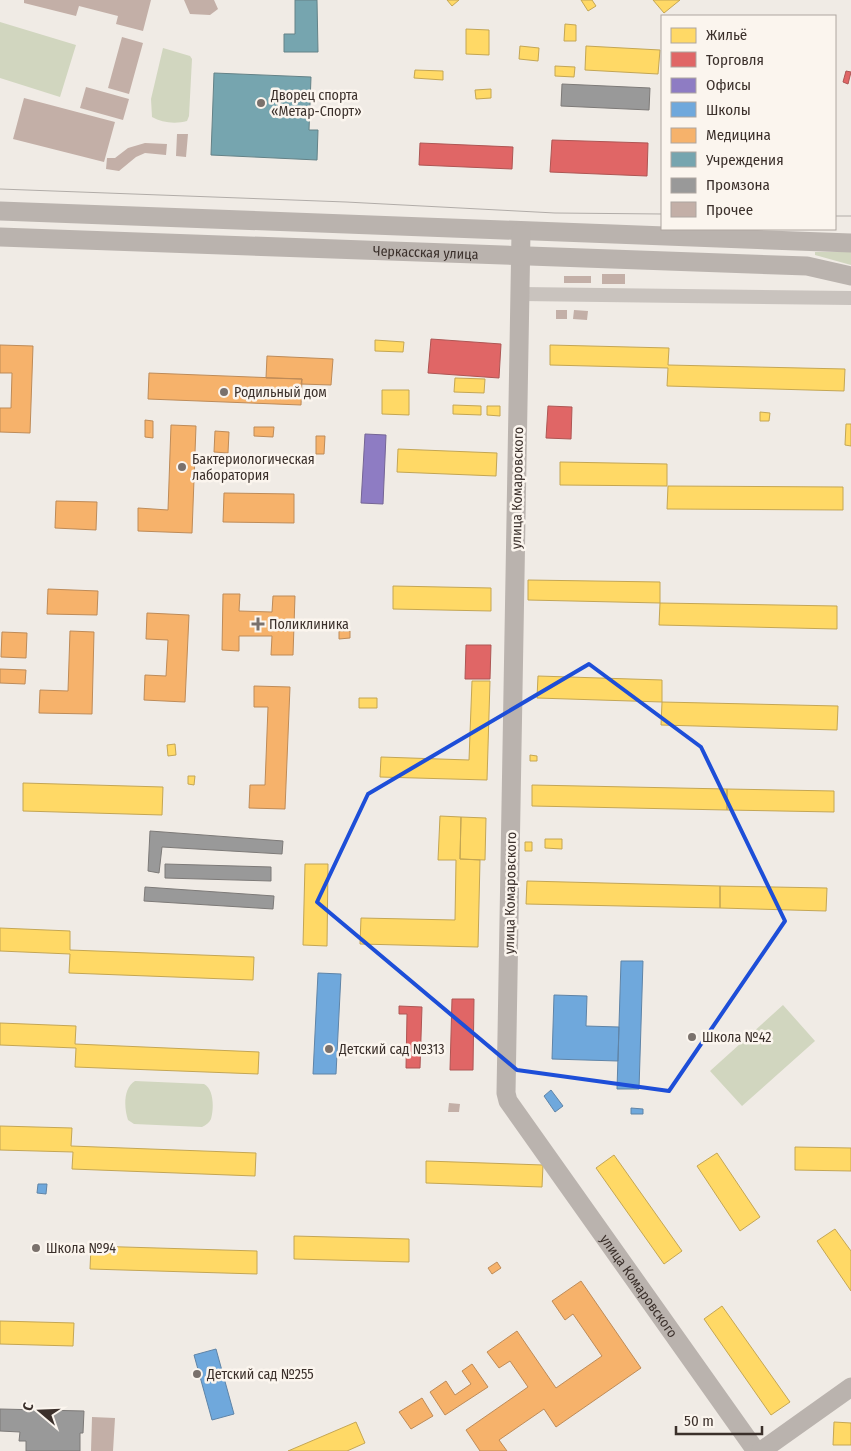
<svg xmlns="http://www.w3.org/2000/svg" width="851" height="1451" font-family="'Fira Sans Condensed',sans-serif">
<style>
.green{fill:#d1d6bf}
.homes{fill:#ffd966;stroke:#c4a654}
.shops{fill:#e06666;stroke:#ae5654}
.offices{fill:#8e7cc3;stroke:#756595}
.schools{fill:#6fa8dc;stroke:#5f84a7}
.health{fill:#f6b26b;stroke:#be8b58}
.public{fill:#76a5af;stroke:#648287}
.industry{fill:#999;stroke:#7d7a78}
.building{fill:#c3afa7}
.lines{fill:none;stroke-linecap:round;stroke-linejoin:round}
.street{stroke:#c9c3be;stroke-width:14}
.secondary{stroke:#bab3ae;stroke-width:19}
.tram{stroke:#b1aca8;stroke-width:1}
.marked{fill:none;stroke:#1d4ed8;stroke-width:4;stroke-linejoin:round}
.poi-dot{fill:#7a716c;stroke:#fbf5ee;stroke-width:2}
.labels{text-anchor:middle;stroke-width:5;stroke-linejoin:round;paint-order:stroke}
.poi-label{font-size:14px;fill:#3b302b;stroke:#fbf5ee;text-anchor:start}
.street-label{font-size:14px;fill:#3b302b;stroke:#fbf5ee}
</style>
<rect width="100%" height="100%" fill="#f0ebe5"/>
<path class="green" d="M0,22L76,45L60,97L0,78Z
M163,48L190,56L192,59L189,116L187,121C176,124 162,123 152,117L151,99Z
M815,252H851V265L815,255Z
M783,1005L815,1041L742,1106L710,1071Z
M135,1081L204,1084C214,1089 214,1108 211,1119C209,1123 206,1125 202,1127L134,1124L128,1120C124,1108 123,1088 135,1081Z"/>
<path class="homes" d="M447,0H459L452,6Z
M581,0H592L596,6L588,11Z
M653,0H680L664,13Z
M565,24L576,25V41H564Z
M466,29L489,30V55L466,54Z
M520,46L539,48L538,61L519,59Z
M586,46L660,50L658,74L585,70Z
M555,66L575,67L574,77L555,76Z
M415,70L443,71V80L414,78Z
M491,89V98L476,99L475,90Z
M375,340L404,342L403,352L375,351Z
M550,345L669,348L668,365L845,369L844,391L667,386L668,368L550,365Z
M455,378L485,379L484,393L454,392Z
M382,390H409V415L382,414Z
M453,405L481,406V415L453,414Z
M487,406H500V416L487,415Z
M760,412L770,413L769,421H760Z
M846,424H851V446L845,445Z
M398,449L497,453L496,476L397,472Z
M560,462L667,464V486L560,485Z
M668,486L843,487V510L667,509Z
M528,580L660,582V603L528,600Z
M393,586L491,588V611L393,609Z
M660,603L837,606V629L659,625Z
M538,676L662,680V702L537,698Z
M472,681H490L487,780L380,777L381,757L469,760Z
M359,698H377V708H359Z
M662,702L838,706L837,730L661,725Z
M175,744L176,755L168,756L167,745Z
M530,755L537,756V761H530Z
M188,776H195L194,785L188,784Z
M23,783L163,787L162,815L23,811Z
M532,785L727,789V810L532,806Z
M727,789L834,791V812L727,810Z
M440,816L461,817L460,859L480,860L478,947L360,944L361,918L455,920L456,860H438Z
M461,817L486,818L485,860L460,859Z
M545,839H562V849L545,848Z
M525,842H532V851H525Z
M305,864H328L327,946L303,945Z
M527,881L720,886V908L526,904Z
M720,886L827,888L826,911L720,908Z
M0,928L70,931V950L254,957L253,980L69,973L70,954L0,951Z
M0,1023L76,1026L75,1044L259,1052L258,1074L75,1067L76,1048L0,1045Z
M0,1126L72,1128L71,1146L256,1153L255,1176L72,1169L73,1152L0,1150Z
M795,1147L851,1148V1171L795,1170Z
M717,1153L760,1217L740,1231L697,1166Z
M614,1155L682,1251L664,1264L596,1168Z
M426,1161L543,1165L542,1187L426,1183Z
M835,1229L851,1251V1291L817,1241Z
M294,1236L409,1239V1262L294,1259Z
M91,1246L257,1251V1274L90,1269Z
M722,1306L790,1402L771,1415L704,1319Z
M0,1321L74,1323L73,1346L0,1344Z
M356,1422L365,1443L347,1451H288Z
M834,1422L851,1423V1445H833Z"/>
<path class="shops" d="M846,71L851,72L848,84L843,82Z
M552,140L648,143L647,176L550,172Z
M420,143L513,147L512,169L419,165Z
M431,339L501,344L499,378L428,373Z
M548,406L572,407L571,439L546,438Z
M466,645H491L490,679H465Z
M452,999H474L473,1070H450Z
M399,1006L422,1007L420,1068H406L407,1014H399Z"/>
<path class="offices" d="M365,434L386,435L383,504L361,503Z"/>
<path class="schools" d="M621,961H643L639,1089H617Z
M318,973L341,974L336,1074H313Z
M554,995L587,996L586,1026L619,1027L618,1061L552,1059Z
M551,1090L563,1106L555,1112L544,1096Z
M631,1108L643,1109V1114H631Z
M38,1184H47L46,1194L37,1193Z
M216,1349L234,1414L212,1420L194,1355Z"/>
<path class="health" d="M0,345L33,346L30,433L0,432V408H11L12,373H0Z
M267,356L333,359L331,385L301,384L302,379L266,378Z
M149,373L302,379L301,405L148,399Z
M145,420L153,421V438L145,437Z
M171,425L196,426L192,533L138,531V508L168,510Z
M254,427H274L273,437L254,436Z
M215,431L229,432L228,453L214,452Z
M316,436H325L324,454H316Z
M224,493L294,494V523L223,522Z
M56,501L97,502L96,530L55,528Z
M48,589L98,591L97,615L47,614Z
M223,594H240L239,611L272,612L273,596H295L293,655H271L272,636H239V651L222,650Z
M147,613L189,615L185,702L144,700L145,675L166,676L168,640L146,639Z
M70,631L94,632L92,714L39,713L40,690L68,691Z
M339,631H350V638L339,639Z
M2,632L27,633L26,658L1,657Z
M0,669L26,670L25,684L0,683Z
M254,686L290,687L285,809L249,808L250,785H265L268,707H254Z
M497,1262L501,1268L492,1274L488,1268Z
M581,1281L641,1368L556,1427L544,1409L499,1440L507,1451H480L466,1430L528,1387L510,1361L499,1368L487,1352L517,1331L556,1388L602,1356L573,1314L565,1320L552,1301Z
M472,1364L488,1387L445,1415L430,1392L446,1381L455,1395L471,1384L462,1371Z
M422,1398L433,1416L411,1429L399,1412Z"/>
<path class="public" d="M295,0H317L318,52H284V34H295Z
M214,73L311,77L309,130H318L317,160L211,155Z"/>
<path class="industry" d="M562,84L650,88L649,110L561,106Z
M150,831L283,841L282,854L162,847L159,873L148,871Z
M165,864L271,867V881L165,878Z
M145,887L274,896L273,909L144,901Z
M0,1409L84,1411L83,1433H80V1451H26V1441H19L20,1432L0,1431Z"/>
<path class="building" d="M24,0H151L143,31L116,24L118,16L79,6L76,16L24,3Z
M184,0H214L218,9L210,15L190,14Z
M122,37L143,43L129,94L108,88Z
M86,87L129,99L123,120L80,108Z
M24,98L115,122L104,162L13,139Z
M177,134H188L186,157L176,156Z
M145,143L167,144L166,155L145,153L136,157L119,171L106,169L107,158H115L128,148Z
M602,274H625V284H602Z
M564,276H591V283H564Z
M556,310H567V319H556Z
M574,310L588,311L587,320L573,319Z
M449,1103L460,1104L459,1112H448Z
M92,1417L115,1418L113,1451H91Z"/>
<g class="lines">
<path class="street" d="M521,294L851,298"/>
<g class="secondary">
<path d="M0,211L851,243"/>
<path id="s1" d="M521,232L506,1093L508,1101L756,1451"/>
<path id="s2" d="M0,237L807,266L851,276"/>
<path d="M761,1451L851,1387"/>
</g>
<path class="tram" d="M0,189L346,202L555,213L662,214
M835,216H851"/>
</g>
<path class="marked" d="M589,664L701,747L785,921L669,1091L517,1070L317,902L368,794Z"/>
<g class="poi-dot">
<circle cx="261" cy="103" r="5"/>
<circle cx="224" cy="392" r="5"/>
<circle cx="182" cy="467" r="5"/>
<path d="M255.5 616.5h5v5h5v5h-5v5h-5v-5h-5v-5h5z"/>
<circle cx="692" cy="1037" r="5"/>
<circle cx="329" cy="1049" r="5"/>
<circle cx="36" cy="1248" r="5"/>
<circle cx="197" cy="1374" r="5"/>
</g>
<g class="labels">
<g class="poi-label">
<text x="271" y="100">Дворец спорта<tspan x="271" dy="16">«Метар-Спорт»</tspan></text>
<text x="234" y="397">Родильный дом</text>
<text x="192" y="464">Бактериологическая<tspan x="192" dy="16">лаборатория</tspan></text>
<text x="269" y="629">Поликлиника</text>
<text x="702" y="1042">Школа №42</text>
<text x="339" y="1054">Детский сад №313</text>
<text x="46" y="1253">Школа №94</text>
<text x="207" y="1379">Детский сад №255</text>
</g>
<g class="street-label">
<text dy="5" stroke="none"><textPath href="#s2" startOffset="426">Черкасская улица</textPath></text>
<text transform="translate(517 488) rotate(-89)" y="5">улица Комаровского</text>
<text transform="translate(510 893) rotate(-89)" y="5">улица Комаровского</text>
<text dy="5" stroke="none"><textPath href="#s1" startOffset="1096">улица Комаровского</textPath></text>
</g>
</g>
<rect x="661" y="15" width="175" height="215" fill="#fbf5ee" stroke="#aea6a0"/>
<rect x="671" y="28" width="25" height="15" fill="#ffd966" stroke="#aea6a0"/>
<text x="706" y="40" font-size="15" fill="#3b302b">Жильё</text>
<rect x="671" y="52" width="25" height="15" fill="#e06666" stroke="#aea6a0"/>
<text x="706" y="65" font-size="15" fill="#3b302b">Торговля</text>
<rect x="671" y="78" width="25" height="15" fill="#8e7cc3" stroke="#aea6a0"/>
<text x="706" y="90" font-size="15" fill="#3b302b">Офисы</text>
<rect x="671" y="102" width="25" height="15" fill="#6fa8dc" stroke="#aea6a0"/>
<text x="706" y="115" font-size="15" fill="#3b302b">Школы</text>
<rect x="671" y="128" width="25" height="15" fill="#f6b26b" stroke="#aea6a0"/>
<text x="706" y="140" font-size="15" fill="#3b302b">Медицина</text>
<rect x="671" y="152" width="25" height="15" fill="#76a5af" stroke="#aea6a0"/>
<text x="706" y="165" font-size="15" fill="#3b302b">Учреждения</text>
<rect x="671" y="178" width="25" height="15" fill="#999999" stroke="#aea6a0"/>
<text x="706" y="190" font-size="15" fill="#3b302b">Промзона</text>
<rect x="671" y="202" width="25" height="15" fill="#c3afa7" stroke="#aea6a0"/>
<text x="706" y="215" font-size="15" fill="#3b302b">Прочее</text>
<g transform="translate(40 1411) rotate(289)" stroke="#fbf5ee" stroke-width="4" paint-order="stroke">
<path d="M0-4L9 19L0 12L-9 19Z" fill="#3b302b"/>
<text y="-8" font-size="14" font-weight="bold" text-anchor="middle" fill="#3b302b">С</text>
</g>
<path d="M676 1426v8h86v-8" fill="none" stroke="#3b302b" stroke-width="2.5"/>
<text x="684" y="1426" font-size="15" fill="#3b302b" stroke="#fbf5ee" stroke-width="4" paint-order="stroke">50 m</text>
</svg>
